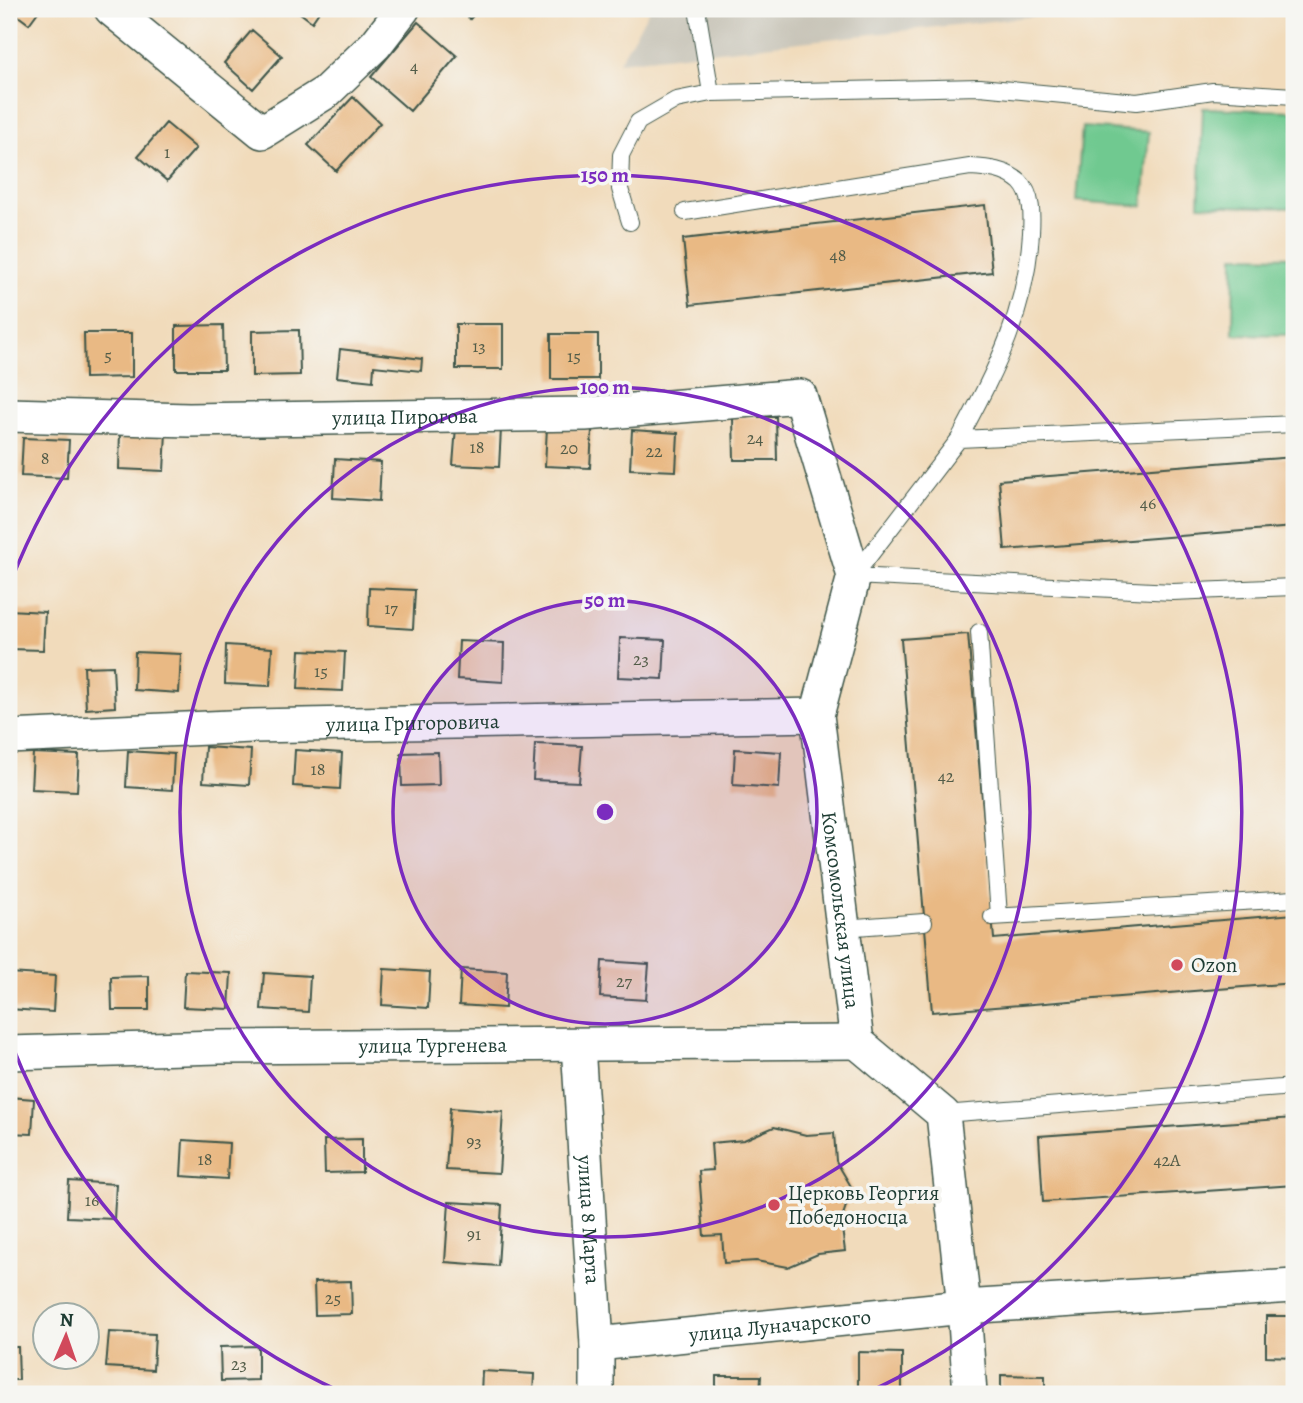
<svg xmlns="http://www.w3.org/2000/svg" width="1303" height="1403" font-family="Alegreya,serif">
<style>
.industrial{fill:#c8c4b8}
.green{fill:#70c990;stroke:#488362;stroke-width:2}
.building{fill:#e9b984}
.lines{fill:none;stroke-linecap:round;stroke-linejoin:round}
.lane-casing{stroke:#3e5548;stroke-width:18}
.street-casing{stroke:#3e5548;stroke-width:36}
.lane{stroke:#fff;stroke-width:16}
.street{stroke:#fff;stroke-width:33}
.ring{fill:none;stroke:#7b2cbf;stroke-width:3.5}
.poi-dot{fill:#d1495b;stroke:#f6f6f2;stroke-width:2.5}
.labels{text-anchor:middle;stroke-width:7;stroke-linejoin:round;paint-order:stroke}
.number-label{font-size:18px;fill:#525c48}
.street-label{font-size:21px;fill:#1f3d34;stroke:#f6f6f2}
.poi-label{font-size:21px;fill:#1f3d34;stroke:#f6f6f2;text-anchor:start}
.centre{fill:#7b2cbf;stroke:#f6f6f2;stroke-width:3.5}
.ring-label{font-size:21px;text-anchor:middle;font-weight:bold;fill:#7b2cbf;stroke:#f6f6f2;stroke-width:7;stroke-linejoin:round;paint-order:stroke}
</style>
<rect width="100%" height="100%" fill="#f6f6f2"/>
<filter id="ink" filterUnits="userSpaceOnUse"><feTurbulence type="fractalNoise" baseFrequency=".0143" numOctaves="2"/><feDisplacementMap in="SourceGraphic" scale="14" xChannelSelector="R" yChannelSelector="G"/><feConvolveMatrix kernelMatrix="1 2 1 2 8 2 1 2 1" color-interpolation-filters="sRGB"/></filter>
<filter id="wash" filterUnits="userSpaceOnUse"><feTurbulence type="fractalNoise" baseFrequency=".00686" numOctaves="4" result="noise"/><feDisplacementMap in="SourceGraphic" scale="28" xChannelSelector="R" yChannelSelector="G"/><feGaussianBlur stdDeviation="1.57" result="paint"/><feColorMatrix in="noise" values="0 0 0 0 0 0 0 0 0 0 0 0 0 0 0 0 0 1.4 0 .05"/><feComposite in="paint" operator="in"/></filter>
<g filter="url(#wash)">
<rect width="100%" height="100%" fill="#f1dbbb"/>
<path class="industrial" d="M650,9H1100L619,62Z"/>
<path class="green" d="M1203,108L1294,111V208L1199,205Z
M1082,127L1149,132L1143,206L1076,201Z
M1234,256L1294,257V335L1233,334Z"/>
<g id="blocks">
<path class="building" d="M9,9H40L29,24Z
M295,9H321L312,22Z
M458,9H479L470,19Z
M418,22L457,56L410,111L371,77Z
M252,30L282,56L253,89L224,63Z
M353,97L380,123L336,171L308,145Z
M166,123L196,148L167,181L138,156Z
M985,205L992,272L690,305L683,239Z
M456,324H503V369H456Z
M223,325L224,370H176V326Z
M299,330L300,375L252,376V331Z
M84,333H132V377L85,378Z
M551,334H598V379H551Z
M340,349L422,359L421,371L374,366L373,381L337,377Z
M733,417H776L777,460H734Z
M456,427L501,429L499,467L453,465Z
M547,427L592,430L590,468L545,466Z
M120,430L166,432L164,471L119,469Z
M632,430L678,433L676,471L630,469Z
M23,438L69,440L67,478L21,476Z
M1294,457V527L1005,550L999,480Z
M335,459L381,462L379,501L333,498Z
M369,588L415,590L413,629L368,626Z
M9,610L45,612L43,650L9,649Z
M968,634L994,939L1294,914V983L932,1012L901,639Z
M620,638L665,640L663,679L618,677Z
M459,641L504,643L503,682L457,679Z
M226,645L272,648L270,686L225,684Z
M300,650L345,652L343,691L298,689Z
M135,652L181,654L179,693L134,690Z
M113,666L115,707L86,709L84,667Z
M535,744L582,746L579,782L533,780Z
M205,747L251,750L249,785L203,782Z
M735,749L781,752L779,788L733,785Z
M295,750L342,753L340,789L293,786Z
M128,751L174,754L172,790L126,787Z
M438,752L439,785L402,786L401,753Z
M33,753L79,755L77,791L31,789Z
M602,961L649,964L646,1000L600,997Z
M384,969L430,972L428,1008L382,1005Z
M461,969L507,972L505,1008L459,1005Z
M185,971L231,973L229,1009L183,1007Z
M9,973L55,976L53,1012L9,1009Z
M264,973L310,976L308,1012L261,1009Z
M149,976V1010H112L111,977Z
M9,1097L34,1099L32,1134L9,1133Z
M450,1108L503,1112L499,1173L446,1170Z
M1294,1118V1185L1043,1202L1039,1136Z
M774,1127L806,1135L834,1133L836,1161L852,1188L841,1221L845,1251L818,1254L788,1267L756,1261L724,1263L722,1235L704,1236L699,1171L713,1170L711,1143L744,1140Z
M362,1139V1172L325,1173L324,1140Z
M183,1140L229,1143L227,1179L181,1176Z
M69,1181L116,1184L114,1219L67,1217Z
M449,1202L502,1205L498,1266L445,1262Z
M351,1281L352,1314L315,1315L314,1282Z
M1266,1316H1294V1357L1266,1356Z
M109,1332L155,1334L153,1370L106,1367Z
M258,1346V1380L221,1381L220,1347Z
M9,1347H18L19,1380H9Z
M858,1352L902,1353V1393H858Z
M482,1371L534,1374L533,1394H481Z
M1001,1375L1045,1376V1394H1001Z
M716,1376H761L760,1394H716Z"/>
</g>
</g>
<g filter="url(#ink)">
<use href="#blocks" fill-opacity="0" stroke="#3e5548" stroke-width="2"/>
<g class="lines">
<g class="lane-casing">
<path id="lane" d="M697,9L711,93L980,87L1137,102L1213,91L1294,96
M685,212L970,167C988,168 1005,169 1020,182C1033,195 1032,216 1031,233C1026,314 996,369 959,439
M630,222L620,189L621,155L638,122L676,100L711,93
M854,576L959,439L1294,424
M854,576L1173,592L1294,587
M979,632L999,916
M992,917L1294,899
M842,928L924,922
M943,1114L1294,1087"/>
</g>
<g class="street-casing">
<g id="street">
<path d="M111,9L262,132L326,92L376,44L403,9"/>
<path id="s1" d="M9,415L189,420L585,414L800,396L854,576L817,715L857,1042L943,1114L964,1307L970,1394"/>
<path id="s2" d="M9,737L252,726L817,715"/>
<path id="s3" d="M578,1045L597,1344V1394"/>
<path id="s4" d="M9,1053L219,1047L857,1042"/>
<path id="s5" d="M597,1344L964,1307L1294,1286"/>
</g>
</g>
<use href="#lane" class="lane"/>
<use href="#street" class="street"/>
</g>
</g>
<circle cx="605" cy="812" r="212" fill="#7b2cbf" fill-opacity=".12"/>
<g class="ring">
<circle cx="605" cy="812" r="212"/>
<circle cx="605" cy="812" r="425"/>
<path d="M346 1394A637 637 0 0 1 10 1040M10 584A637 637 0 1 1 864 1394"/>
</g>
<g class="poi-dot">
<circle cx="1177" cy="965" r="7"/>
<circle cx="774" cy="1205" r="7"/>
</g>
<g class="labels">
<g class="number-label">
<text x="414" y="72">4</text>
<text x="167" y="158">1</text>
<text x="838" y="261">48</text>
<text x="479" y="352">13</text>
<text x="108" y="361">5</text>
<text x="574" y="362">15</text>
<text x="755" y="444">24</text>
<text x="477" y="453">18</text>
<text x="569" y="454">20</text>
<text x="654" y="457">22</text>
<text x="45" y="464">8</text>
<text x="1148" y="509">46</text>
<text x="391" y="614">17</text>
<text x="641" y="665">23</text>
<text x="321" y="677">15</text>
<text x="318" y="775">18</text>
<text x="946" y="782">42</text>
<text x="624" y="987">27</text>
<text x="474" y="1147">93</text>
<text x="205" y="1165">18</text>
<text x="1167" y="1166">42А</text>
<text x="92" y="1206">16</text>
<text x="474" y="1240">91</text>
<text x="333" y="1304">25</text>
<text x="239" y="1370">23</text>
</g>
<g class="street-label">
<text dy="7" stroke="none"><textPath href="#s1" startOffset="396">улица Пирогова</textPath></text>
<text dy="7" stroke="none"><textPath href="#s2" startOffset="404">улица Григоровича</textPath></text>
<text dy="7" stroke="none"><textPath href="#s1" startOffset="1320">Комсомольская улица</textPath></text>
<text dy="7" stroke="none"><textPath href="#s4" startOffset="424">улица Тургенева</textPath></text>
<text dy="7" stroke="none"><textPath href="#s3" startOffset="175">улица 8 Марта</textPath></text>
<text dy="7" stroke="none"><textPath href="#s5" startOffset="184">улица Луначарского</textPath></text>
</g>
<g class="poi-label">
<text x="1191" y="972">Ozon</text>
<text x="788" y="1200">Церковь Георгия<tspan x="788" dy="24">Победоносца</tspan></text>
</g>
</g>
<circle cx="605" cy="812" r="10" class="centre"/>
<g class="ring-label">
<text x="605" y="182">150 m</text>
<text x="605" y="394">100 m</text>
<text x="605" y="607">50 m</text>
</g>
<rect width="1303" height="1403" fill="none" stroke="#f6f6f2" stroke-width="35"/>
<g transform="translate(66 1336) rotate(2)"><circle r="33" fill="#f6f6f2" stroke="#a0aca6" stroke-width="2"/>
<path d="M0-5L12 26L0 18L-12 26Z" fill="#d1495b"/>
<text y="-10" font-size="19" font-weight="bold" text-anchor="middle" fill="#1f3d34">N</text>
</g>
</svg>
